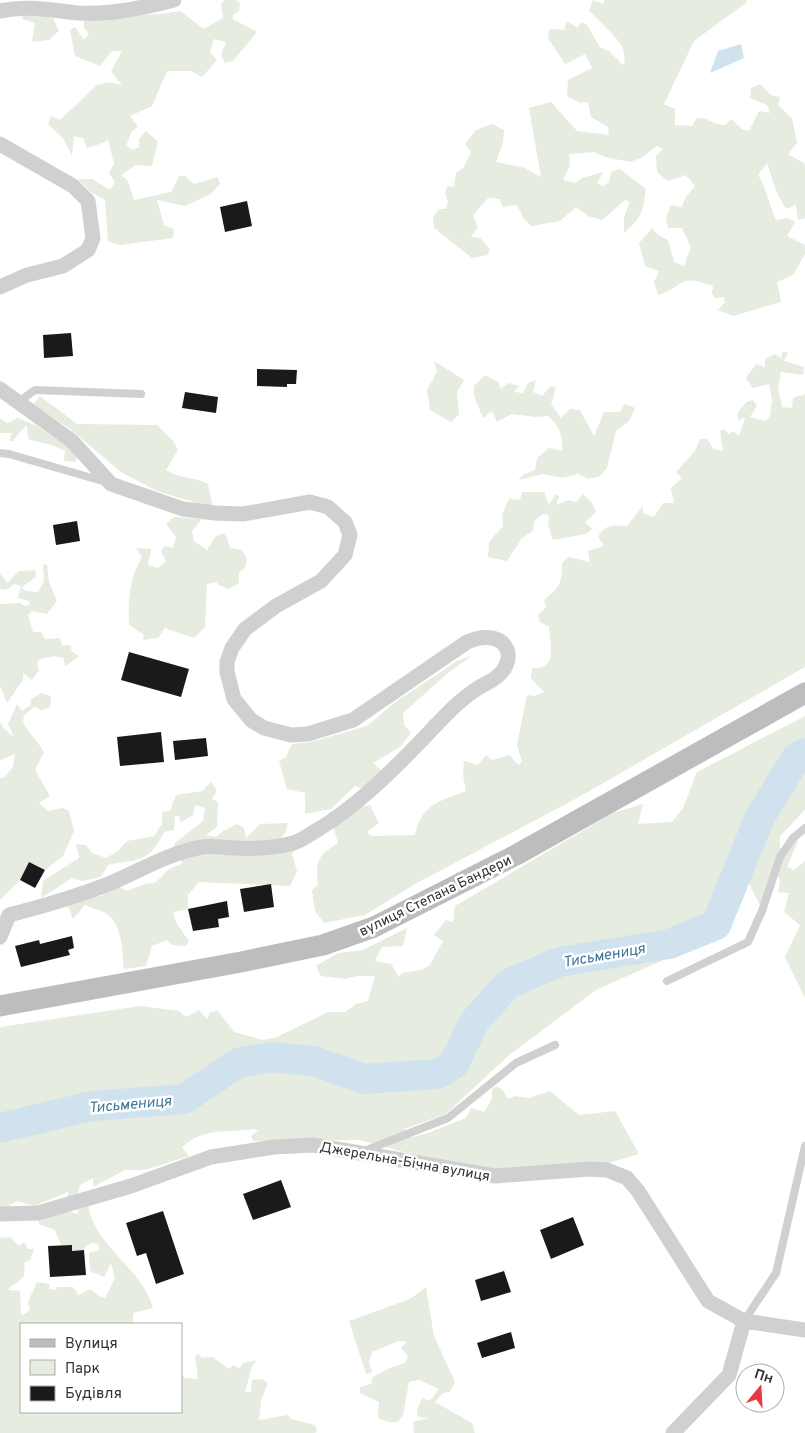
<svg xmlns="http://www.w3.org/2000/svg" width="805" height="1433" font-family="Overpass,sans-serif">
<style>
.green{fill:#e6ecdf}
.water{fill:#cfe2ee}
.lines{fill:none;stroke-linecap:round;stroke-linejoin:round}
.river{stroke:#cfe2ee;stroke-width:30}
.building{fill:#1a1a1a}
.lane{stroke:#d0d0d0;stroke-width:8}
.street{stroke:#d0d0d0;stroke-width:15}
.secondary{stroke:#bdbdbd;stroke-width:21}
.labels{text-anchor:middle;stroke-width:5;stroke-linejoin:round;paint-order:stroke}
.street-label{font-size:14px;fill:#333;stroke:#fff}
.water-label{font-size:15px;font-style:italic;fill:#3f7597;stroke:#fff}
</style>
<rect width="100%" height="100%" fill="#fff"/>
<path class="green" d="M224,0H236L240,3L239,11L233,15V19L257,32L233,61L225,63L221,55L226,42L214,39L210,52L217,60L202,77L191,71H167L152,106L130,116L138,127L132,131L126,146L133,150L139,147V139L146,131L158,142L152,166L136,165L121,175L128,181L134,200L171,192L179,176H185L194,184L218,177L220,184L211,194L185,206L157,200L164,225L174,229L173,238L120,245L108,241L105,200L92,193L78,179H92L110,190L115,182L109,173L114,164L108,139L106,142L87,148L83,138L74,136L72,156L63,138L48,124L51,116L60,120L97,85L109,82L122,85L111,71L122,51H112L100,66L75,56L70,30L75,27L84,40L89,34L84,28V17L161,14L180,11L204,29L223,18L221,5Z
M593,0L604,4V0H746L747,2L694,41L664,104L675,109V125L692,126L697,118C707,117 714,125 725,125L731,119L742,129L749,131L759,111L770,113L767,105L750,98L751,88L760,84L771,95L780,97L778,105L792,118L797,143L788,154L805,164V218L798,220L796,205L786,209L777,193L767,163L758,175C767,189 769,205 776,220L788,218L795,222L787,236L805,245V254L793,275L777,282L781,302L733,316L718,310L725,302L724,297L715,298L712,293L713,286C675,273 688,286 658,295L654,282L659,271L645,266L639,243L652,228L657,234L668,240L674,262L684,266L691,247L682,228H668L666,218L671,205L682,207L685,198L695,186L686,175L668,181L657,172L656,156L663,149L657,146L641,158L630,162L605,157L594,152L569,154L570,166L563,180L575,183L582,178L603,172L597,183L603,186L609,182L611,172L620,169L646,189C643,211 641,219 624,233V217L630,202L625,200L602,220L588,216L576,207L560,221L531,226L524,219L517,205L502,207L500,199L488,198L473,215L478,227L471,237L480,238L490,249L488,255L472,258L434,228L433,217L439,209H446L448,201L445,194L447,186L454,187L456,173L464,167L471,152L465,144L476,130L492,124L504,130L503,142L496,162L525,168L541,177L529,108L551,102L577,131L609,135L608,127L591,117L588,102L580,103L567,96L568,80L592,68L585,54L565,64L548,38L549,29L564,30L567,21L578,28L581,22L587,25L600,47L609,51L623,65L625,62C624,57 624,51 622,46C621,42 593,14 589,11Z
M24,12L53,18L59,31L49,40L32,42L35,23L22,19Z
M783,351L788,353L784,361L804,367L803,375L781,372L778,387L782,407L792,408L793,398L805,394V667L579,797L415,884L365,915L324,923L315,911L312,890L318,885C316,861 317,856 338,843L333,825L362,807L370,805L379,823L367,832L371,836L415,835C422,803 439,802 466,791L463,775L464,761L478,765L486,755L492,760L510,755L518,765L522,762L517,745L527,695L535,696L544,692L531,678L532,668C560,670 549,642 549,627L540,622L538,615L546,607L544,600C560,587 562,584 562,563L569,557L590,562L588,551L604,546L598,537C605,524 612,525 627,526L643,506V513L654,517L663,503H674L671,488L682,478L676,472L695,451L700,439H707L714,449L723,451L720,431L724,429L729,434L733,431L739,436L745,418H742L739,421L737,414L746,402L753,400L757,406L750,417L765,421L770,416L772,400L769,384L753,388L746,378L756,364L765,367V359L775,354L781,358Z
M434,361L464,380L457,392L459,414L451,422L430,410L427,390L437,372Z
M485,375L499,383L500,389L509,383L519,386L514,392L523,393L528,383L536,380L533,392L542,396L551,386L556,388L551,404L561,418L570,409L580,410L594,436L604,412H620L625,404L635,408L629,421L616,431L607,468L600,476L588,479L578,474L563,478L543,474L518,480L523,475L535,470L537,458L549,448L562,451C563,436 560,426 548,416L535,417L512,414L497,422L492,411L483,418L474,396V386Z
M40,396L77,424L157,425L174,442L178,450L166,470C179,479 194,476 208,484L213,508L157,491L121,472L69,428L33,405Z
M0,418L7,423L18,418L37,426L77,453L76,462L64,461L65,451C53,444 41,443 28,439L27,426H25L13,441H9L12,433H0Z
M522,492H544L549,505L556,494L559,496L556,505L568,500L576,502L583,494L592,503L596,512L585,522L592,529L586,534L553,540L548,525L549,515L543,514L534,521L533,531L522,538L507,561L488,557L489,542L503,526L502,514L509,499L520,500Z
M174,517L202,519L192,531L194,541L207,550L216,536L225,533L230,548L242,550L247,559L245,568L239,572V583L229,589L218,585L217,582L207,584L205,627L194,638L165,628L158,638L143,640L144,635L129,625C128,600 129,579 142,557L136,548L151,549L148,565L158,568L166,561L161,551L165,546L173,548L176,537L166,524Z
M43,564L47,565L49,582L57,601L47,614L32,611L28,615L33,632H41L45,639L60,638L62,645H70L72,652L79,656L66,666L63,658L55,656L40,659L37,663L39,670L32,680L23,673V680L7,703L0,686V604L20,603L24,606L29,605V601L18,598L21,586L14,584L6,590L0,589V573L7,583L19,571L35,570L36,577L22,587L25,591L38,592L44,581Z
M473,655L448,673L403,713L404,725L411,733L400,747L373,763L383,772L362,788L355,786L331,809L305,814V793L287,789L279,761L286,757L292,744L311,742L367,726L394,703L457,661Z
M41,693L51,696L50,707L42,710L34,707L24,715L23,722C29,734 37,740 44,752L35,770L50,796L39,803L48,811L63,808L69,811L74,831L63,856L45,870L29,862L20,880L0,900V778L5,777L13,767L15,754L0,760V722L4,729L14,737L8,724L17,704L22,711L31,705L30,700Z
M805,716V810L780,836V848L787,850L795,839L798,841L787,867L794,870L805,861V998L785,957L800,925L784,912L789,893L778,892L780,882L774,863L760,905L747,880L717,936L596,990L508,1056L446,1114L404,1129L412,1137L428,1133L466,1118L471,1108L484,1112L492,1099V1090L496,1086L503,1090L508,1099L515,1096L529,1098L550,1091L579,1115L615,1111L639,1154L608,1163L493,1172L443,1163L360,1140L253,1141L251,1136L258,1131L255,1129C226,1133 205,1127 182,1147L189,1156L145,1170H125L93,1187V1178L80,1185L77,1197L67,1200L68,1192L34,1206L17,1201L0,1211V1027L140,1006L179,1011L186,1017L199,1010L207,1019L210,1012L218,1011L234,1032L263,1040L277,1037L328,1012H345L356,1004L368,1001L375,976H357L345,979L321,976L316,966L338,953L363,950L407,928L403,946L382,947L375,961L391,964L399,977L402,973L421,970L430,965L443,941L434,935L446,920L453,922L455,906L613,813L643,804L638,824L672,822L683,808L697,772Z
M211,782L217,790L212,799L218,802L217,827L206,835L216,837L223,831L237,824L244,828L246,838L260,824L288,823L285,833L278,841L297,847L292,854L297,871L290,886L199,882L188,895V909L173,912L177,924L189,941L186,946L172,945L167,940L152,946L146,966L124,969C122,952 123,926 107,914C101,910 91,908 85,905L73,919L67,904L86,895L102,896L107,888L117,885L126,891L145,884L155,883L168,870L183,863L173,849L175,843L203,821L205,808L195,805L193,815L181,822L179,816H175L174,830L164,832C148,865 138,858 108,865L101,877L82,881L72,878L41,898L43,881L79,858L76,844L86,845L92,853L106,858L118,851L127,841L154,836L162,824V812L170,811L176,795L202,791Z
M80,1205H88C96,1249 141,1266 153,1308L133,1313V1324H21V1412H181V1372L184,1378L198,1379L195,1356L199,1354L202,1358L213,1357L229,1369L233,1365L240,1368L243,1363L257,1360L252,1366L245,1392H251L252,1380L262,1379L268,1383L261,1400L259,1420L288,1415L291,1419L315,1425L317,1431L315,1433H0V1238L10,1237L19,1246L24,1242L28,1249H34L30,1260L24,1263C27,1283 18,1278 8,1290L20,1291L21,1315L27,1313L30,1308L28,1302L37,1282L50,1284L49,1289L56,1290L57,1287H73L78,1295C82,1294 86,1290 90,1290C95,1291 98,1297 105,1298L115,1278L111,1263L104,1277L90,1271L89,1253L99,1250V1245L93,1243L87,1245L84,1250L72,1251L71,1245H61L55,1230L39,1224L37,1217L65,1210L77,1214Z
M426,1287L434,1336L455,1382L450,1392L443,1393L435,1402L472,1423L475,1433H414L413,1422L428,1418L418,1417L417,1410L422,1398L430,1401L439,1389L419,1380L409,1382L403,1415L398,1422H388L378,1418L379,1402L360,1393V1387L371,1384L372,1378C383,1371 393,1366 405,1363L408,1356L401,1348L407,1342L399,1341L372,1352L369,1362L372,1372L366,1374L349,1321L410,1299Z"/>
<path class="water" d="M741,44L744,58L710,73L718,51Z"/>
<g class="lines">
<path class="river" d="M0,1128L92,1106L184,1099L238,1063L270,1057L314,1061L364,1079L438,1074L454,1064L474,1022L508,984L559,962L669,944L716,925L760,817L796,758L805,753"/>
</g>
<path class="building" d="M247,201L252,226L225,232L220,207Z
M71,333L73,356L44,358L43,335Z
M257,369L297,370L296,384H287V387L257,386Z
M185,392L218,397L216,413L182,408Z
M77,521L80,541L56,545L53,525Z
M129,652L189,669L181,697L121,680Z
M161,732L164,762L120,766L117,737Z
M206,738L208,756L175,760L173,741Z
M29,862L45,870L35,888L20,880Z
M271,884L274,907L244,912L240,889Z
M227,901L229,917L218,919L219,927L193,931L188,909Z
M72,936L74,948L68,950L70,955L21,967L15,946L39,940L40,944Z
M281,1180L291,1207L253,1220L243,1194Z
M163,1211L184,1274L156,1284L146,1253L137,1256L126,1223Z
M573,1217L584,1245L551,1259L540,1230Z
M72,1245V1251L84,1250L86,1275L50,1277L48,1246Z
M504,1271L511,1292L481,1301L475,1280Z
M511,1332L515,1348L482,1358L477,1343Z"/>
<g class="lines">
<path class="lane" d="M17,403L35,390L141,394
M0,453L9,454L106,482
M667,981L748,942L762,911L780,857L793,838L805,828
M364,1151L448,1118L516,1063L555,1045
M744,1321L776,1273L805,1146"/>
<path class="street" d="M0,11C27,5 50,10 78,13C110,15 143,8 174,0
M0,144L73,186L88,201L93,238L88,250L63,266L27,275L0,287
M0,389L72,441L111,484L183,509L215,513L243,514L310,502L328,507L345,522L350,535L345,555L321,581L276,606L245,629L232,648L227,662V672L234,699L251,720L264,728L291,735L308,734L353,720L467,642C508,624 525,664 487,683C459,697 439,723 417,745C387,776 356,806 319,829C311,833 301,841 293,843C275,848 254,849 236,848C225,848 213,845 202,847C169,853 141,870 111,883C78,896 44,906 9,915L0,937
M0,1214L38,1213L131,1186L211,1157L274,1147L313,1145L495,1176L590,1169L607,1170L627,1178L638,1191L708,1301L744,1321L805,1330
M673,1433L729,1375L744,1321"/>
<path class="secondary" d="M0,1006L241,962L323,945L374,927L516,855L805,693"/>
</g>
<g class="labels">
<g class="street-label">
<text transform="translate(435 895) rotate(-26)" y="5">вулиця Степана Бандери</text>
<text transform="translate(405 1161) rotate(10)" y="5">Джерельна-Бічна вулиця</text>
</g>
<g class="water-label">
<text transform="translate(604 955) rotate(-10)" y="5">Тисьмениця</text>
<text transform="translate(130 1104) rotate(-5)" y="5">Тисьмениця</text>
</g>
</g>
<rect x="20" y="1323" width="162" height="90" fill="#ffffff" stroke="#adadad"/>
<rect x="30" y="1339" width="25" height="8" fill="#bdbdbd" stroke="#adadad"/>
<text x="65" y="1348" font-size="15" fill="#333333">Вулиця</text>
<rect x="30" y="1360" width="25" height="15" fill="#e6ecdf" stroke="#adadad"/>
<text x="65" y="1373" font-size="15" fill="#333333">Парк</text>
<rect x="30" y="1386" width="25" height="15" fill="#1a1a1a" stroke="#adadad"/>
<text x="65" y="1398" font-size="15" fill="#333333">Будівля</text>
<g transform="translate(760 1388) rotate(18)"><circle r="24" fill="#ffffff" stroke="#adadad"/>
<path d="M0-4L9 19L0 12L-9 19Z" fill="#e63946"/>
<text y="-8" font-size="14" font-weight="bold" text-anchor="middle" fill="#333333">Пн</text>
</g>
</svg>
